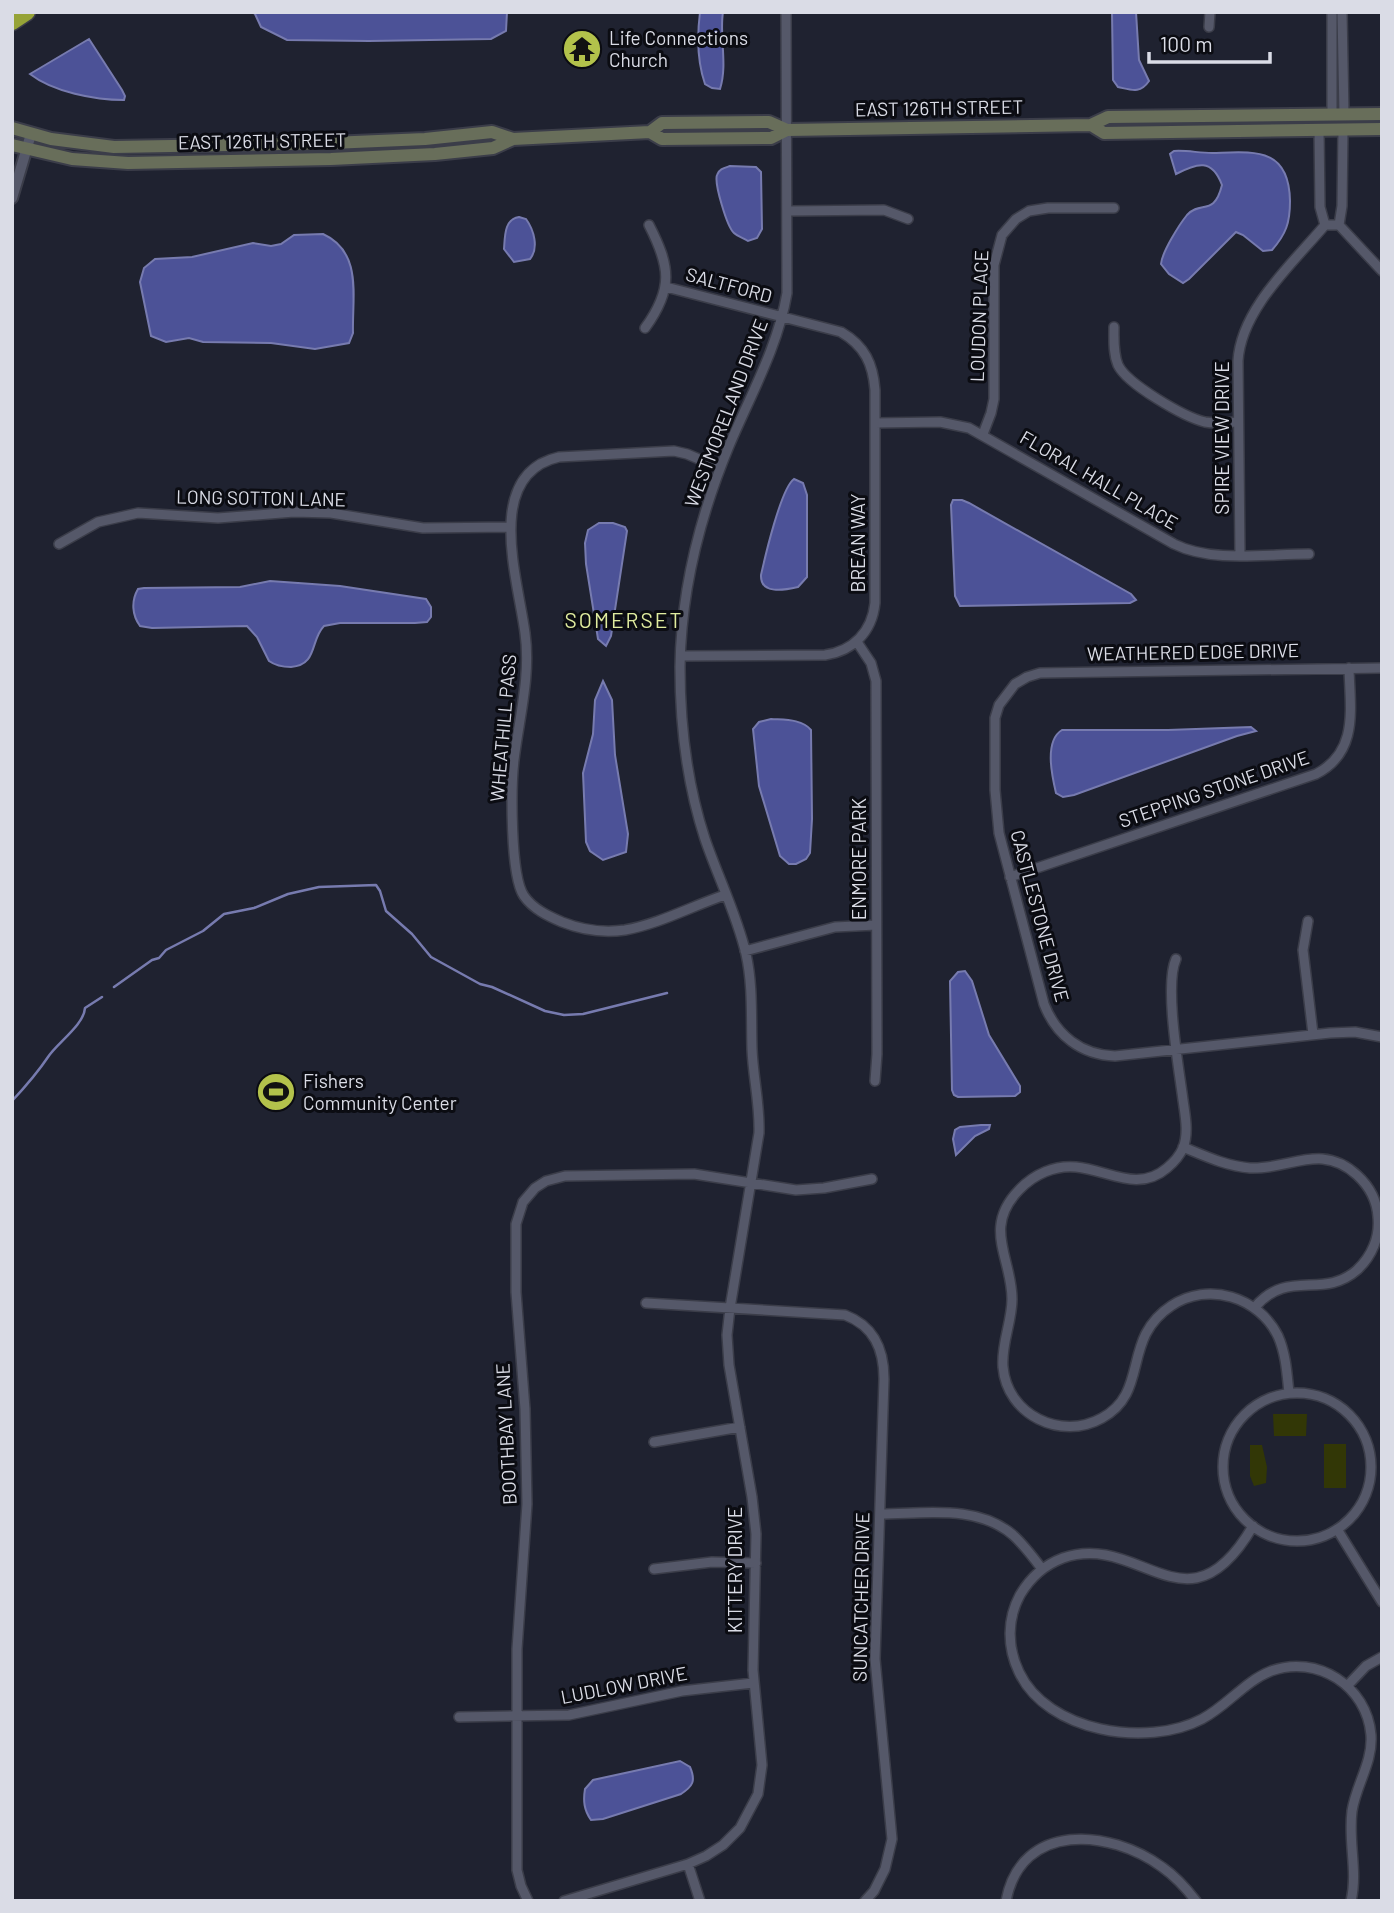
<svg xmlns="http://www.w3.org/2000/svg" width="1394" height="1913" font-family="Barlow,sans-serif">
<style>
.green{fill:#323706}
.water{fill:#4c5297;stroke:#777baf;stroke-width:2}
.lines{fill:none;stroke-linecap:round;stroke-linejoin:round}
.stream{stroke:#777baf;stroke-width:2.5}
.minor-casing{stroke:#3b3d49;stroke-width:12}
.tertiary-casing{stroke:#3b3d49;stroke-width:14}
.secondary-casing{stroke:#3b3d49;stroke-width:16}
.motorway-casing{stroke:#3b3d49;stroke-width:19}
.minor{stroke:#555869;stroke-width:9}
.tertiary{stroke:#555869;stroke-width:10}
.secondary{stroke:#686e5a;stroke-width:12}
.motorway{stroke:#96a337;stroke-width:16}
.labels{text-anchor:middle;stroke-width:6;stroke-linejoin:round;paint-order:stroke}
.poi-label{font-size:19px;fill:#dadce6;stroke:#0b0c12;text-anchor:start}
.street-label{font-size:19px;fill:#dadce6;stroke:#0b0c12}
.neighbourhood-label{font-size:21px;letter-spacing:2px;fill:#e0ec9f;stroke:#0b0c12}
</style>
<rect width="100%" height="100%" fill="#1f2230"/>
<path class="green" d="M1273,1414H1307L1306,1436H1274Z
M1324,1444H1346V1488H1324Z
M1250,1445H1262L1267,1467L1266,1483L1254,1486L1250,1476Z"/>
<path class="water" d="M252,12H507L506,31L491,39L369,41L287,40L261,27L255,14Z
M700,12H723C719,37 728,64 720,89L712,88L705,84C697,61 697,36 700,12Z
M1112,12H1136L1139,60L1149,81C1140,94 1132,90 1118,87L1113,80Z
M89,39L122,90L125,96L124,100C95,100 53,92 30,74Z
M1174,151C1186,150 1199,153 1212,153C1253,152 1289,146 1290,201C1290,223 1286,234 1272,250L1263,251L1243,235L1236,232L1189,279L1183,283L1169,274L1161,264C1162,252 1179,225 1187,215C1201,200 1214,217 1222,185C1212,158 1197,163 1176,174L1170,154Z
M730,166L756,167L761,172L762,229L757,238L748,241C744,238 738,237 734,233C727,227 714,183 717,175C719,169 724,168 730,166Z
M519,217L526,219C534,230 539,248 530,259L514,262L504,249C505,237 504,219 519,217Z
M323,234C363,252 352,297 353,333L349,343L315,349L271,343L203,342L189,338L166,342L151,336L140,282L144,268L155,259L192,257L253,243L271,246L281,244L294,235Z
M794,479L803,483L807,495V577L798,587C785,590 760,595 761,575C765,557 781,488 794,479Z
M953,500H962L969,503L1131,594L1136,600L1130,603L960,606L955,596L951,505Z
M599,523H613L625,527L627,531L611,636L606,646L598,639L586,564L585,543L588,530Z
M270,581L340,586L426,599L431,607V617L427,622L415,623H340L324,626C310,640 318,665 291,667C283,667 276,666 269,661L257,637L247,626L152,628L140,626C132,615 131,601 138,589L144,588L240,587Z
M603,681L612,700L615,755L628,834L626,852L603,860L590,851L586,842L583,773L593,734L595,700Z
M771,719C785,720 802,719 811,730L812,819L810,853L806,859L796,864H789L780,856L759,786L753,729L759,722Z
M1251,727L1256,731L1237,736L1074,795L1063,797L1056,793C1052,776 1044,741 1062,730H1168Z
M965,971L972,981L989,1035L1020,1086V1092L1015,1096L958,1097L954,1095L952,1090L950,981L958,972Z
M981,1125H990L989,1129L975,1136L956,1155L953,1139L955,1130L960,1127Z
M680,1761L690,1767C696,1781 693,1786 681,1794L603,1819L591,1820C584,1810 583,1801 585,1789L593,1780Z"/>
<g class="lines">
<path class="stream" d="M114,987L152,960L159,958L166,950L203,931L224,914L254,908L288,894L319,887L376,885L380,891L386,911L412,934L431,957L480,984L492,987L545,1011L564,1015L583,1014L667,993
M12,1101C25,1087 38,1072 48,1057C57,1043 84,1025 85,1008L102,997"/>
<g class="minor-casing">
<path id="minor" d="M1332,12V114
M1342,12L1344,114
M1209,27L1210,12
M1319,130L1320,207L1325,225
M788,211L884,210L908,219
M1339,225L1342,206L1343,130
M1339,225L1382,271
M666,287L841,332C865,346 873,364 875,390V603C872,632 853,651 825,655L681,656
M1114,327C1114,339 1113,353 1118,365C1127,384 1184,417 1205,422C1216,424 1228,422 1238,422
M645,328C674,288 670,266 649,225
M875,423L940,422L969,428L1174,544C1212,563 1266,554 1309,554
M983,434L991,413L994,399V265L1002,235L1016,219L1029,211L1048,208H1114
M720,468L687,454L674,451L559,457C483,474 518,579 525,633C531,676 519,718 514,760C511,786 510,876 524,896C533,909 548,916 562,922C582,930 603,933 625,930C659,924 692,906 725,895
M59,544L98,522L138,513L218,518L294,512L331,513L423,528L511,527
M1240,555L1238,361C1241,309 1293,263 1325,225H1339
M857,642L871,663L876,681L877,1054L875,1081
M1382,668L1040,673L1027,677L1015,684L999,705L995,718V790L999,833L1044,1004C1056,1035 1081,1055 1115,1056L1330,1033L1355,1032L1382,1037
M1010,877L1316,774C1359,752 1350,709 1349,668
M1308,921L1303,950L1313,1034
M745,951L835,927L876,925
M1176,959C1164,985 1179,1069 1183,1100C1185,1115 1189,1133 1183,1148C1180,1155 1173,1163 1167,1168C1138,1193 1108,1170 1076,1167C1055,1165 1034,1174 1019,1190C982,1228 1012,1258 1012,1299C1012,1322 1001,1344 1003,1367C1007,1415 1061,1441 1102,1418C1150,1392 1121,1339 1171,1306C1208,1281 1259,1297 1278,1336C1286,1354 1287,1374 1289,1393
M1183,1147C1205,1156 1226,1166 1250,1168C1290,1170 1321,1142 1357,1175C1369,1186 1377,1201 1378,1217C1380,1237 1372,1256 1357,1270C1323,1300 1288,1268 1255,1307
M646,1303L845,1315C874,1326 884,1349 884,1379L875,1659L892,1839L885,1869L874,1891L865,1901
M1223 1467a74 74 0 1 1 148 0a74 74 0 1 1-148 0Z
M654,1442L740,1427
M880,1514C924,1514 977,1504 1013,1535C1024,1545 1033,1557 1042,1569
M1253,1526C1187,1639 1141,1531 1063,1558C1044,1565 1030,1578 1020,1595C1007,1619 1007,1647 1019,1672C1047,1732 1147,1748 1202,1719C1227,1706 1245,1681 1271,1671C1317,1654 1367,1686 1371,1735C1373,1762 1356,1785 1352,1811C1348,1842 1358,1871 1351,1901
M1337,1529L1382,1602
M654,1569L712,1562L756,1563
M1348,1685L1366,1666L1382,1657
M459,1717L569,1715L682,1691L753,1683
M688,1864L700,1901
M528,1901L521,1886L517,1870V1649L527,1504L525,1409L516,1292V1224L523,1202L535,1188L546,1181L565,1176L694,1174L796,1190L824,1188L872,1179
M564,1901L688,1864L706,1856L723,1845L740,1828L758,1794L762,1765L753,1670L756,1534L752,1497L729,1365L727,1335L730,1308L759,1133C760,1104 753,1077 752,1049C751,1017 753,985 746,954C737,915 718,877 705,839C687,784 680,725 680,667C681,591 700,516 729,446C750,396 778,347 787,293L786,12
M1006,1901C1021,1821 1110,1829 1162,1867C1175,1876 1186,1888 1196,1901"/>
</g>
<g class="tertiary-casing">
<path id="tertiary" d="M12,198L31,134"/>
</g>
<g class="secondary-casing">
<path id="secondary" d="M1091,125L1104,133L1382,129
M12,128L51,139L114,147L331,143L425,139L492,132L513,139
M650,132L662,139L771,138L787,130L1091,125L1108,117L1382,114
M12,145L72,159L128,163L331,159L435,154L493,148L513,139L650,132L662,123L769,122L787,130"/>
</g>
<g class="motorway-casing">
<path id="motorway" d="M12,22L27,12"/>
</g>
<use href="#minor" class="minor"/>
<use href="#tertiary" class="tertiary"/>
<use href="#secondary" class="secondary"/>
<use href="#motorway" class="motorway"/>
</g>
<defs>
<g id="temple-disc" transform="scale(2.0125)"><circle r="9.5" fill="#b3c24b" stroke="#0b0c12"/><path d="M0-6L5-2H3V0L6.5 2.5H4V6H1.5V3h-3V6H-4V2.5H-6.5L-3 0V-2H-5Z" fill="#111"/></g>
<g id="stadium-disc" transform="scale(2.0125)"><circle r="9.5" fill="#b3c24b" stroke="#0b0c12"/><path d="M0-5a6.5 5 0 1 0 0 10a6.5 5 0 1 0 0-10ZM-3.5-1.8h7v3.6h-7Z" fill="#111"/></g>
</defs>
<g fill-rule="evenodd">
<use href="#temple-disc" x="582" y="49"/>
<use href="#stadium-disc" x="276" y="1092"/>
</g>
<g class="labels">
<g class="poi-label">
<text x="609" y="45">Life Connections<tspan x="609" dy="22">Church</tspan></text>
<text x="303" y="1088">Fishers<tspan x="303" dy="22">Community Center</tspan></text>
</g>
<g class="street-label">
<text transform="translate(939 108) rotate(-1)" y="7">EAST 126TH STREET</text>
<text transform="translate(262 141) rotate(-1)" y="7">EAST 126TH STREET</text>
<text transform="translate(729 285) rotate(15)" y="7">SALTFORD</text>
<text transform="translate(979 316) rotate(-88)" y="7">LOUDON PLACE</text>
<text transform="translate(726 413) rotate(-69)" y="7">WESTMORELAND DRIVE</text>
<text transform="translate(1222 438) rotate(-90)" y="7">SPIRE VIEW DRIVE</text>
<text transform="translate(1099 480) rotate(30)" y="7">FLORAL HALL PLACE</text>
<text transform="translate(261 498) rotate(1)" y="7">LONG SOTTON LANE</text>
<text transform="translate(858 543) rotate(-90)" y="7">BREAN WAY</text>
<text transform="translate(1193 652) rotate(-1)" y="7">WEATHERED EDGE DRIVE</text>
<text transform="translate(503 728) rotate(-85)" y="7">WHEATHILL PASS</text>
<text transform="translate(1214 789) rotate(-19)" y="7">STEPPING STONE DRIVE</text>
<text transform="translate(859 859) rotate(-90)" y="7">ENMORE PARK</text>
<text transform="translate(1040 916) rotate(75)" y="7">CASTLESTONE DRIVE</text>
<text transform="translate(506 1434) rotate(-93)" y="7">BOOTHBAY LANE</text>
<text transform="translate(735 1570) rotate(-90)" y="7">KITTERY DRIVE</text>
<text transform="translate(861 1597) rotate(-89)" y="7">SUNCATCHER DRIVE</text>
<text transform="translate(624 1685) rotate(-11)" y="7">LUDLOW DRIVE</text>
</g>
<g class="neighbourhood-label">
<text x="624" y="628">SOMERSET</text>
</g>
</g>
<rect width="1394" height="1913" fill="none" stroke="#dadce6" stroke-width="28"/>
<path d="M1149 52v10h121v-10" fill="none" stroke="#dadce6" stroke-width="3.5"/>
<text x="1160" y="52" font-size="21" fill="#dadce6" stroke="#0b0c12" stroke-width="5" paint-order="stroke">100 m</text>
</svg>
